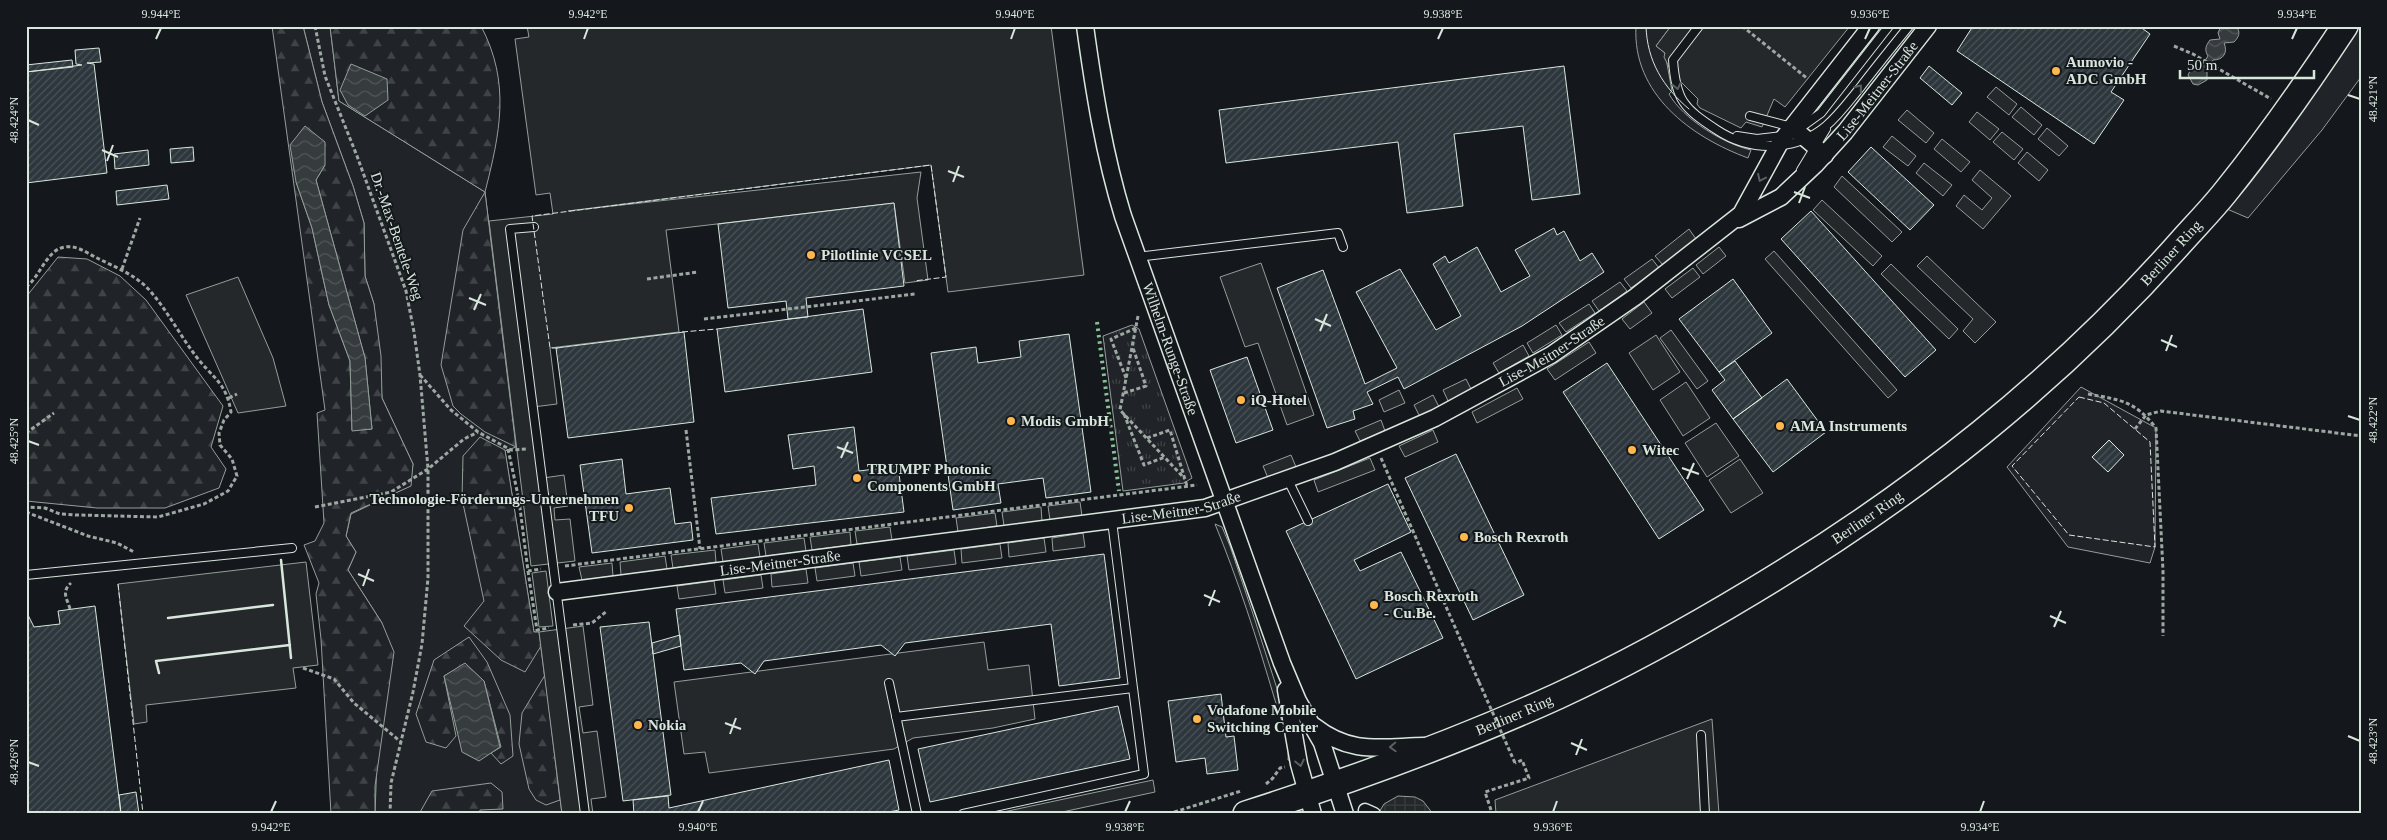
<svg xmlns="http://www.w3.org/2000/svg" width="2387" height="840" font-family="Georgia,serif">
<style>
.grass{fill:#202428;stroke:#939e99}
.forest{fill:url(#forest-firs);stroke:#939e99;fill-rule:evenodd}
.park{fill:url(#park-tufts);stroke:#939e99}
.parking{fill:#24282b;stroke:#939e99}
.plaza{fill:url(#plaza-grid);stroke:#939e99}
.water{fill:url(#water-waves);stroke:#939e99}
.building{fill:url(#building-hatch);stroke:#d8e6dc}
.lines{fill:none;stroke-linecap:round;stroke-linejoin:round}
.service-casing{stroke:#d8e6dc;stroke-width:10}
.pedestrian-casing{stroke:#d8e6dc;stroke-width:15}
.minor-casing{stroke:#d8e6dc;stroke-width:19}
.primary-casing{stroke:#d8e6dc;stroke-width:28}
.path{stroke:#9da8a2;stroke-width:3;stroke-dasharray:4 2.5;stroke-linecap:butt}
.service{stroke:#14181c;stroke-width:8}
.pedestrian{stroke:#14181c;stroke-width:12}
.minor{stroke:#14181c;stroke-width:16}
.primary{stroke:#14181c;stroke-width:25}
.tram{stroke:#d8e6dc;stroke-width:1}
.path-bridge{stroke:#9da8a2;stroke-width:3;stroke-dasharray:4 2.5;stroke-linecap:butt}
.hedge{stroke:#8ac095;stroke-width:4;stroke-dasharray:2.5 4;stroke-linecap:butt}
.fence{stroke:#d8e6dc;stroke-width:1;stroke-dasharray:6 2.5;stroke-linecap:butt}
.wall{stroke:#d8e6dc;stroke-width:2.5}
.oneway{stroke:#59605f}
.ticks{fill:none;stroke:#d8e6dc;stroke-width:2}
.poi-dot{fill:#ffb74d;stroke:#14181c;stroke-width:2}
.labels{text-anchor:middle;stroke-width:4;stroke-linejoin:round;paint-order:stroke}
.poi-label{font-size:15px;font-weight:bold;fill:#d8e6dc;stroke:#14181c;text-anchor:start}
.street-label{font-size:15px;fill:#d8e6dc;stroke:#14181c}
.neatline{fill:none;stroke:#d8e6dc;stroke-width:2}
.ticks-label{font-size:12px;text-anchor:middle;fill:#d8e6dc}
</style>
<defs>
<pattern id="forest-firs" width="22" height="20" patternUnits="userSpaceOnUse" patternTransform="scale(1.25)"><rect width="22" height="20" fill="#202428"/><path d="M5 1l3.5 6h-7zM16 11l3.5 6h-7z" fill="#404447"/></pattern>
<pattern id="park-tufts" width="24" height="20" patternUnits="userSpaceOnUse" patternTransform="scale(1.25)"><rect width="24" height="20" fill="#202428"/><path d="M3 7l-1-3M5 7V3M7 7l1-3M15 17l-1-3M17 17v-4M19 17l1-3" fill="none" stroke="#404447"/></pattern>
<pattern id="plaza-grid" width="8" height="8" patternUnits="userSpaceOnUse" patternTransform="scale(1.25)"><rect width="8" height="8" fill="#24282b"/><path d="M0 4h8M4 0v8" fill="none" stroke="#393d3f"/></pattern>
<pattern id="water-waves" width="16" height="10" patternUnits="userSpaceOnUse" patternTransform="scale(1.25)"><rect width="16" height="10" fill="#363b3e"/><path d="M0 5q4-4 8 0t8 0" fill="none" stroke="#525759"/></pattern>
<pattern id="building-hatch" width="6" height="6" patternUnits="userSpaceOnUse" patternTransform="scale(1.25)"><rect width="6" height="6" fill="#2c363c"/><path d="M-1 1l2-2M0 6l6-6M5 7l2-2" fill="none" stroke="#4a5358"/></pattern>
</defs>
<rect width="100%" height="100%" fill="#14181c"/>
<path class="grass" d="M303,26H330L339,101L485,192L516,447L505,451L534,632H539L562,814H375L382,623L348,570L356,552L346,536L351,514L410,486L413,464L382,398L374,304L365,276L364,223L353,186L322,102Z
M1636,26H1671L1656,46L1665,53L1672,91L1669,94C1683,119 1724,144 1751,150L1748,158C1691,137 1632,94 1636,26Z
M2359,26H2361V77L2322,130L2248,218L2227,209L2284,134Z
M2081,387L2156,428L2155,547L2150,563L2068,547L2007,467Z
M1215,524L1222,527L1230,546L1253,614L1290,729L1295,761L1288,760C1290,740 1280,717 1274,697C1257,639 1238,580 1215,524Z"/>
<path class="forest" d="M272,26H303L322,102L353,186L364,223L365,276L374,304L381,356L382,398L413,464L411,486L351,513L346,536L356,552L348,570L382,623L394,652L375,786V814H331L321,639L316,594L319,583L304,545L315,541L324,523L317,413L325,410ZM325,165L316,180L365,358L372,429L352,430L350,361L329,305L312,228L296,182Z
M330,26H481C511,83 500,133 485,192L516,447L485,432L461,414L453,406L441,365L463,230L485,192L339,101Z
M58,257L87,259L120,276L146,300L223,406L211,447L226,469L219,488L165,508H97L26,501V297Z
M480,437L505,450L534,632H539L541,646L525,672L501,660L464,626L484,601L462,499L463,456Z
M469,637L487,662L510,715L513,756L501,764L491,753L501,747L484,681L465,664L444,676L456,736L446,748L426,742L416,714L434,660Z
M545,675L560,800L546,805L536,800L529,789L519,744L522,713Z
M491,783L502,792L503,809L480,810L479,814H419L432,791Z"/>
<path class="park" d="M1132,325L1139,329L1192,478L1184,483L1123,491L1103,336Z"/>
<path class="parking" d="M527,26H1051L1084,275L948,292L931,165L568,211L921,172L917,198L928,280L905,283L894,203L666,230L679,332L550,348L557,404L533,407L543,478L564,475L568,506L554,508L555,520L570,519L575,561L531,566L489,221L553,214L550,193L536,195L515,39L529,37Z
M1671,26H1850L1785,107L1774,99L1762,127L1746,122L1741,128L1700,108L1697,104L1698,99L1672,73L1664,57L1665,53L1656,46Z
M1996,87L2017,104L2009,115L1987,97Z
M2021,107L2042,125L2034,135L2012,117Z
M1907,110L1934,133L1926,143L1898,120Z
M1977,112L1999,129L1990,140L1969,122Z
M2047,128L2068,146L2059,156L2038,139Z
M2002,132L2023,149L2014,160L1993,142Z
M1892,136L1916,156L1908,166L1883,147Z
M1942,139L1970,162L1961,172L1934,149Z
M2027,152L2048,170L2039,181L2018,163Z
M1924,163L1952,185L1943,196L1916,173Z
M1980,170L2011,196L1983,229L1956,206L1964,195L1982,210L1992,198L1972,180Z
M1842,176L1902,232L1892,242L1834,187Z
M1822,200L1882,256L1873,266L1813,210Z
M1689,229L1696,239L1663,265L1655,256Z
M1719,247L1726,256L1703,274L1696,265Z
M1774,251L1897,390L1888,398L1765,259Z
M1927,256L1996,322L1975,343L1963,331L1973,319L1917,266Z
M1652,259L1659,268L1631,288L1624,279Z
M1261,263L1314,415L1287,425L1258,343L1245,347L1220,277Z
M1891,264L1958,329L1949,339L1881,274Z
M1693,268L1700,277L1672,298L1665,289Z
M238,277L273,358L286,406L238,413L186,295Z
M1620,282L1627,291L1599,311L1592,301Z
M1644,302L1652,313L1630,329L1622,319Z
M1589,304L1595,313L1566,332L1559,323Z
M1556,325L1562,335L1533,353L1527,343Z
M1671,330L1708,381L1697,389L1660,338Z
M1656,335L1680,372L1653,390L1629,353Z
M1589,342L1596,353L1555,380L1547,369Z
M1523,345L1529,356L1499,373L1493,363Z
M1466,379L1472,391L1449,403L1443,390Z
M1686,382L1710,418L1683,436L1660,400Z
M1517,388L1523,399L1477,423L1472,412Z
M1399,390L1405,403L1384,412L1379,400Z
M1433,395L1439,407L1420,417L1414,405Z
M1381,420L1385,431L1360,441L1355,431Z
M1716,423L1739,456L1707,477L1685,443Z
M1433,430L1438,442L1405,457L1399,446Z
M1291,455L1296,467L1268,478L1263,466Z
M1370,458L1375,470L1318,492L1314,480Z
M1740,459L1763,493L1731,513L1709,480Z
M1080,502L1082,516L1050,520L1048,506Z
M1041,507L1042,521L1004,526L1002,512Z
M995,513L997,526L958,532L956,518Z
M890,527L892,540L857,544L855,531Z
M850,532L851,545L812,550L810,537Z
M1083,533L1085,547L1053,551L1052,538Z
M804,538L806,551L766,556L764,543Z
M1044,538L1046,552L1009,557L1008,543Z
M758,544L760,557L723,562L721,549Z
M1000,544L1002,558L962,563L961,549Z
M715,550L716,562L673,568L671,555Z
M954,550L956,564L909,570L907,556Z
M665,556L667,569L621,575L620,562Z
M900,557L902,570L861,576L859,562Z
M306,562L318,665L293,668L296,688L146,705L147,722L134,724L118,584Z
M612,563L613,576L582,580L579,567Z
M853,563L855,576L817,581L815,568Z
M806,569L808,583L772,587L771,574Z
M546,571L553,626L539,627L532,573Z
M761,575L763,588L725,593L723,580Z
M714,581L716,594L679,599L677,586Z
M583,626L593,705L579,707L583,733L597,731L606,797L591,799L593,814H562L539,632Z
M984,642L988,670L1029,665L1035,719L993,728L913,738L894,749L709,773L705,752L684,754L674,682Z
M1712,719L1719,814H1496L1495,800Z
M1153,780L1155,792L1053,814H994Z"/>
<path class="plaza" d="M1398,796L1415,797L1423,801L1433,814H1378L1384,804Z"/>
<path class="water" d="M2221,26H2236C2241,32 2239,37 2234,42L2224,43C2228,52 2224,60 2213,60L2207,69V80L2198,85L2193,84L2188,75L2193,65H2202L2208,56C2204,50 2206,45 2210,40L2220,39L2218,33Z
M351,64L387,79L388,100L365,116L348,105L340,90Z
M305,126L325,142V165L316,180L365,358L372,429L352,431L350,361L329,305L312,228L296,182L290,145Z
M465,663L484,681L500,747L479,761L462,752L444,676Z"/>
<path class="building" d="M1973,26H2139L2150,34L2111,92L2124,100L2094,144L1957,51Z
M99,48L101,62L87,63L94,64L107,173L26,183V72L82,65L76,64L75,50Z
M72,60L73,67L26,72V65Z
M1564,66L1580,194L1532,200L1523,126L1454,134L1463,206L1407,213L1398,142L1226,163L1219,110Z
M1929,66L1962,93L1952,105L1920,78Z
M193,147L194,161L171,163L170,149Z
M1871,147L1934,205L1910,230L1848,172Z
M148,150L149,165L115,169L114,154Z
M167,185L169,199L117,205L116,191Z
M894,203L904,286L806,298L808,317L788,319L786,301L728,308L718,224Z
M1811,211L1936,350L1905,377L1781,239Z
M1554,228L1557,235L1564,231L1580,261L1592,253L1604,272L1522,326L1404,389L1398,377L1367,392L1373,404L1353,411L1355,419L1327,428L1277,288L1323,270L1365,384L1397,368L1356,292L1400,269L1436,330L1461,316L1433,264L1445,256L1449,263L1477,247L1501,292L1530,276L1515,250Z
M1733,279L1772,333L1719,372L1679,319Z
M863,309L872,372L725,392L717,329Z
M684,332L694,422L568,438L556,348Z
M1069,334L1091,492L1046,498L1043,478L998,484L1001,503L953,510L931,353L976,347L978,363L1021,357L1019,341Z
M1247,357L1273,430L1236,443L1210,370Z
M1735,361L1762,398L1733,419L1712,390L1725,380L1719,372Z
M1607,363L1704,510L1659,539L1563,392Z
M1787,379L1826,432L1773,472L1733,419Z
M854,427L859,471L898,466L904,512L716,534L711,498L816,485L814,466L793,469L788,435Z
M2109,440L2124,455L2108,472L2092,457Z
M1456,454L1524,595L1473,620L1405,478Z
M622,459L626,494L670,488L675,524L691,522L693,540L592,553L580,465Z
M1388,484L1411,532L1354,560L1360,571L1401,552L1443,638L1356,679L1286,531Z
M1104,554L1120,678L1059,686L1051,624L905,643L895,656L881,645L764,661L755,674L741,663L684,670L676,609Z
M95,606L121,814H26V611L34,627L60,624L58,611Z
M649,622L671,795L623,801L600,627Z
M680,635L681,646L653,654L652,643Z
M1221,694L1226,737L1234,736L1238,770L1207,774L1205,758L1176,762L1168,701Z
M1118,706L1130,759L930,802L918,749Z
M889,760L899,810L879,814H634L633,800L668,796L669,808Z
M136,792L139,814H121L119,795Z"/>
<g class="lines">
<g class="service-casing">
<path id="service" d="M1699,26L1673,60C1676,100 1683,108 1717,130C1750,152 1795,152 1826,126C1839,115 1849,101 1859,89C1875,68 1892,47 1909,26
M1750,116L1792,127
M1796,131L1821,113L1889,26
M1737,136L1757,139L1783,136
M1801,170L1826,129
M534,227L510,229L585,814
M1137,257L1338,233L1343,247
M1288,480L1308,521
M26,575L292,548
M889,683L917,814
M896,717L1133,688L1112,521
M1701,735L1705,814
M963,814L1144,774L1133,688"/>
</g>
<g class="pedestrian-casing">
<path id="pedestrian" d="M1365,810L1374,814"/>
</g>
<g class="minor-casing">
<g id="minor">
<path id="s1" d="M1085,26C1094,91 1104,154 1123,216L1282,663L1298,701L1322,743L1345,814"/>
<path d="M1792,127L1825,155"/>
<path id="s2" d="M1739,219L1781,197L1815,165L1845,132L1928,26"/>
<path id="s3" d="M557,592L1205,508L1335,462L1435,418L1551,355L1635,297L1741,214L1781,141L1871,26"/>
<path d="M1286,690L1299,764L1313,814"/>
<path d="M1314,726C1351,755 1380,747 1424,746"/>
</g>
</g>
<g class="primary-casing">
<g id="primary">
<path id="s4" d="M1246,814C1352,780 1457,742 1558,696C1625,665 1690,629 1753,591C1915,494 2056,383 2181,242C2197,224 2213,208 2227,190C2269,138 2308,82 2345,26"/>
</g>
</g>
<path class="path" d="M315,26L325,76L357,156L406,291L414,332L420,375L428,469V578L422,644L413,692L391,783L390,814
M1742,26L1808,79
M2174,46L2193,54L2271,99
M122,269L140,218
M647,279L698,272
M26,287C40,277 47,249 65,247C77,245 87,253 97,258C115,267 138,276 151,292C168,312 180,335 195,355C211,377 226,381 231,412L224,420L219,433L220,445L232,459L237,476L228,491L204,504L158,517L77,515L60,514L45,508L26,507
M1138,316L1120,410L1185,479
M704,319L915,294
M420,375L451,410L478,432L511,450L526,449
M1126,378L1111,339L1136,328
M1124,393L1146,386L1133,348
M2088,394C2120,400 2134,400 2156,428L2163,571V636
M229,398L237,394
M1124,414L1144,465L1165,457
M2135,429L2146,415L2161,411L2361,436
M686,430L700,549
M26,433L54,413
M1147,438L1170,430L1187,486
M508,449L519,500L528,571L541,569
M1381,458L1479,682
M315,507L391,492L428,469L464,439L478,432
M26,512L88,536L117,543L134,552
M565,566L1197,485
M528,571L537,630L549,628
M70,609C67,598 61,592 71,583
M573,625L592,623L607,611
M303,668L334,679L354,703L401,742
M1266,784L1273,778L1280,768L1285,767
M1491,810L1485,792L1529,778L1522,760L1515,763
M1168,814L1241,791"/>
<use href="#service" class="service"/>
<use href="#pedestrian" class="pedestrian"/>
<use href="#minor" class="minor"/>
<use href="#primary" class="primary"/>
<path class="tram" d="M1646,26C1647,61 1663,87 1689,109"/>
<path class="path-bridge" d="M1479,682L1515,763"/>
<path class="hedge" d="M1097,322L1119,491"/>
<path class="fence" d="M682,332L717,329
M558,348H550L532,216L931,165L946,277L914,281
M2079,397L2104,403L2150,442L2155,547L2069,535L2012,466Z
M118,584L143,814"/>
<path class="wall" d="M281,560L291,658
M168,618L273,605
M159,673L156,661L290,645"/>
</g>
<defs><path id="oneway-chevron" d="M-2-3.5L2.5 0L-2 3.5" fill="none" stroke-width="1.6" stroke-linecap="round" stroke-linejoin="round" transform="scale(1.25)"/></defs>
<g class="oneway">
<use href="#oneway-chevron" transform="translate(1677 86) rotate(78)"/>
<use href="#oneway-chevron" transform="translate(1859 88) rotate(-51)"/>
<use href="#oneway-chevron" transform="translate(1761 178) rotate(115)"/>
<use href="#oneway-chevron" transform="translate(1393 747) rotate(178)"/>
<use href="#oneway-chevron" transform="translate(1300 763) rotate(78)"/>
</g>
<path class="ticks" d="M156,39L161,28M584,39L588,28M1011,39L1015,28M1438,39L1443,28M1865,39L1870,28M2292,39L2297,28M2348,95L2360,99M28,120L39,125M102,150L118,157M107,161L113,145M948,171L964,177M953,182L959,166M1794,192L1810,198M1799,203L1805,187M469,298L486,305M474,310L481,294M1315,319L1331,326M1320,331L1327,314M2161,340L2177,347M2166,351L2172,335M2348,416L2360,420M28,441L39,445M837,447L853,453M841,458L848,442M1682,468L1699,474M1687,479L1694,463M358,574L374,581M363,586L369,569M1204,595L1220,602M1209,606L1215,590M2050,616L2066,623M2054,627L2061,611M725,723L741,729M730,734L736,718M2348,736L2360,741M1571,743L1587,750M1576,755L1582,739M28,762L39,766M271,812L276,801M698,812L703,801M1125,812L1130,801M1553,812L1557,801M1980,812L1984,801"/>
<g class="poi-dot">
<circle cx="2056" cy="71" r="5"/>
<circle cx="811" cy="255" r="5"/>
<circle cx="1241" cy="400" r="5"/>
<circle cx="1011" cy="421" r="5"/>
<circle cx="1780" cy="426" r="5"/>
<circle cx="1632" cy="450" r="5"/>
<circle cx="857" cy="478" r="5"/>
<circle cx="629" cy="508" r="5"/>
<circle cx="1464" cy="537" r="5"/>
<circle cx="1374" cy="605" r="5"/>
<circle cx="1197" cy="719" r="5"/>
<circle cx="638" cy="725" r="5"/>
</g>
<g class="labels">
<g class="poi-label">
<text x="2066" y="67">Aumovio -<tspan x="2066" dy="17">ADC GmbH</tspan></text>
<text x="821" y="260">Pilotlinie VCSEL</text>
<text x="1251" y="405">iQ-Hotel</text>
<text x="1021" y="426">Modis GmbH</text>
<text x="1790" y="431">AMA Instruments</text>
<text x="1642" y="455">Witec</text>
<text x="867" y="474">TRUMPF Photonic<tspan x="867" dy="17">Components GmbH</tspan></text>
<text x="619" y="504" text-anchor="end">Technologie-Förderungs-Unternehmen<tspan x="619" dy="17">TFU</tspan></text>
<text x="1474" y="542">Bosch Rexroth</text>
<text x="1384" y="601">Bosch Rexroth<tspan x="1384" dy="17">- Cu.Be.</tspan></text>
<text x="1207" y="715">Vodafone Mobile<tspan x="1207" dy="17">Switching Center</tspan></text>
<text x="648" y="730">Nokia</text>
</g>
<g class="street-label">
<text dy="5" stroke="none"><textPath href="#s2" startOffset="191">Lise-Meitner-Straße</textPath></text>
<text transform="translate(397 236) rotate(71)" y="5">Dr.-Max-Bentele-Weg</text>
<text dy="5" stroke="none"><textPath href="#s4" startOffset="1095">Berliner Ring</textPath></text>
<text dy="5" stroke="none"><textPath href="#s1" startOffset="335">Wilhelm-Runge-Straße</textPath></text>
<text dy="5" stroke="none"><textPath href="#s3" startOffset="1035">Lise-Meitner-Straße</textPath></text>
<text dy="5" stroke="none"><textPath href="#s3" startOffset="630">Lise-Meitner-Straße</textPath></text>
<text dy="5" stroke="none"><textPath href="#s4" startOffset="691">Berliner Ring</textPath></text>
<text dy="5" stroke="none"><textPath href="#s3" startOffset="225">Lise-Meitner-Straße</textPath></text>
<text dy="5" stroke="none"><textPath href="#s4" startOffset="286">Berliner Ring</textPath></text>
</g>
</g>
<rect width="2387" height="840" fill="none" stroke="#14181c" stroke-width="55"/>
<path d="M2180 70v8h134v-8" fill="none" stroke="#d8e6dc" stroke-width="2.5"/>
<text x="2187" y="70" font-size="15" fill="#d8e6dc" stroke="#14181c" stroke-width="4" paint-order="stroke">50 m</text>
<rect x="28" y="28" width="2332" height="784" class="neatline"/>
<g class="ticks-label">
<text x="161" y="18">9.944°E</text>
<text x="588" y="18">9.942°E</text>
<text x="1015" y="18">9.940°E</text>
<text x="1443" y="18">9.938°E</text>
<text x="1870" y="18">9.936°E</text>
<text x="2297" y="18">9.934°E</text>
<text transform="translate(2373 99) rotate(-90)" y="4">48.421°N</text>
<text transform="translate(14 120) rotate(-90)" y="4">48.424°N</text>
<text transform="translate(2373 420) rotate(-90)" y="4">48.422°N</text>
<text transform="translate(14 441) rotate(-90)" y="4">48.425°N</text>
<text transform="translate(2373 741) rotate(-90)" y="4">48.423°N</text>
<text transform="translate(14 762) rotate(-90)" y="4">48.426°N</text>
<text x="271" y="831">9.942°E</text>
<text x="698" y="831">9.940°E</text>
<text x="1125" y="831">9.938°E</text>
<text x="1553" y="831">9.936°E</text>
<text x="1980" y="831">9.934°E</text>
</g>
</svg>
